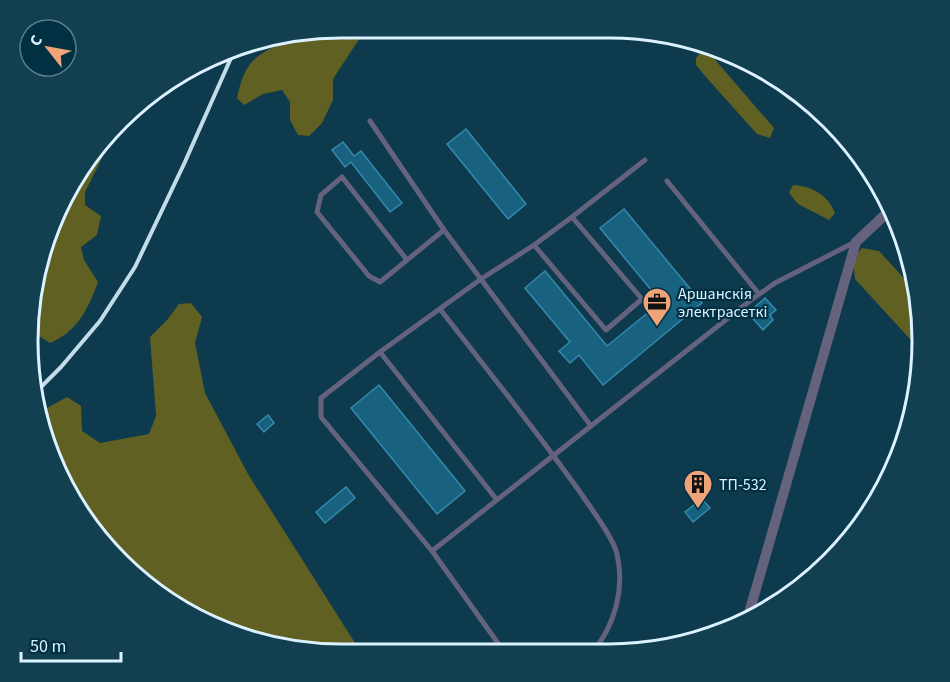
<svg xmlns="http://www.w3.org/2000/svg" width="950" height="682" font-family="'Source Sans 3',sans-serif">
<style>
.forest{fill:#5f6022}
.building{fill:#18617f;stroke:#3589ac;stroke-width:1.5}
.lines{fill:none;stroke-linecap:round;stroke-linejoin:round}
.lane{stroke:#65627e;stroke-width:5}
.street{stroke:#65627e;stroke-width:10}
.highway{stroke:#a69ee0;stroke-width:18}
.rail{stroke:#c2dce9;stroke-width:4}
.labels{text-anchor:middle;stroke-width:4.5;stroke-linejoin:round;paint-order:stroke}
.poi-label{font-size:16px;fill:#dcf3ff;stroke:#003042;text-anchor:start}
.rim{fill:none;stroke:#dcf3ff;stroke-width:3}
</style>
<rect width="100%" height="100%" fill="#0d3a4d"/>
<path class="forest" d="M341,27H367L333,79V100L322,123L309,136L298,135L290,120V102L282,90L263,94L244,105L237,98C244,65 252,56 283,43C288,41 289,37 294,34C302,29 330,28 341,27Z
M702,51L711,55L774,128L770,138L757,134L705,76L696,65V58Z
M102,139V158L85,192V205L101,216L97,235L81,247L84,260L98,282C88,309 78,331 50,343L30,330V300L59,202Z
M793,185C812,186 828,195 835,213L829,220L798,204L789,193Z
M862,248L879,251L912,287L921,351L855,279L853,259Z
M191,303L202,317L195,343L205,393L248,474L362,654H321L202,623L105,548L51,461L38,413L67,397L81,406L82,431L100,443L149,434L156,416L150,337L167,320L179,304Z"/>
<path class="building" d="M466,129L526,204L508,219L447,144Z
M343,142L354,156L361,151L402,203L390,212L351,162L345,167L332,150Z
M624,209L702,303L603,385L579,355L570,363L559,351L570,342L525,288L545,271L607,346L661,302L600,228Z
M765,298L776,310L770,315L773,320L763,330L748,313Z
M379,385L465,491L437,514L351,408Z
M268,415L274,423L264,432L257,424Z
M346,487L355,498L325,523L316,512Z
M702,499L710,508L693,522L685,512Z"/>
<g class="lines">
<path class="lane" d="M765,69L789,97L839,130
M370,121L444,230L591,426
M645,160L572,217L534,245L481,279L380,352L321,398V417L432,551L751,300L775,283L855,242
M667,181L759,294
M534,245L606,330L642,299L572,217
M407,260L342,177L321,195L317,212L369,276L380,282L444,230
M440,309C488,371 537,431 582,495C592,510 613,537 617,554C625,589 615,625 592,653
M380,352L497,500
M432,551L505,653"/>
<path class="street" d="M747,620L856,242L889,211"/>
<path class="highway" d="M841,131L848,140"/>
<path class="rail" d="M33,395L61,367L100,321L135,267L184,164L235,49"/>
</g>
<defs>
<g id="office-pin" transform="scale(1.5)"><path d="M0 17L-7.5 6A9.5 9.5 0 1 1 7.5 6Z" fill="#efa378" stroke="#003042"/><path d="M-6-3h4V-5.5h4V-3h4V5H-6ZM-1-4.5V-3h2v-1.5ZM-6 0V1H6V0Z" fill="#111"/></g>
<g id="building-pin" transform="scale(1.5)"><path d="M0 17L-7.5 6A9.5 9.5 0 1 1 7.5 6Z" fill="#efa378" stroke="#003042"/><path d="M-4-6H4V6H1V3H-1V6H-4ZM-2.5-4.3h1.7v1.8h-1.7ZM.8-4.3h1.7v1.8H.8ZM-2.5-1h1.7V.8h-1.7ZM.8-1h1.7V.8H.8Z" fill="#111"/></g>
</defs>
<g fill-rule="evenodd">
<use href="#office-pin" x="657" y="302"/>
<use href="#building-pin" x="698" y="484"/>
</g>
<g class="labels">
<g class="poi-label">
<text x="678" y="299">Аршанскія<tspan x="678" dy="18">электрасеткі</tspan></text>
<text x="719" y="490">ТП-532</text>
</g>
</g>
<path d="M0 0H950V682H0ZM341 38H609A303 303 0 0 1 912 341V341A303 303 0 0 1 609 644H341A303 303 0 0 1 38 341V341A303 303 0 0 1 341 38Z" fill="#124051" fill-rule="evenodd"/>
<path class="rim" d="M341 38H609A303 303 0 0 1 912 341V341A303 303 0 0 1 609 644H341A303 303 0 0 1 38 341V341A303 303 0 0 1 341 38Z"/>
<g transform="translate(48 48) rotate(301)"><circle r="28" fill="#003042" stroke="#587e8e" stroke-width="1.5"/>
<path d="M0-4.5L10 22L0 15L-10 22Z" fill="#efa378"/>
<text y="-9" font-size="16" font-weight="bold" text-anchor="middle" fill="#dcf3ff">С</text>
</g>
<path d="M21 652v9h100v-9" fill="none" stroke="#dcf3ff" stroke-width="3"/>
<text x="30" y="652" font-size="18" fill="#dcf3ff" stroke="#003042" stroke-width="4.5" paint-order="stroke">50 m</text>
</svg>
